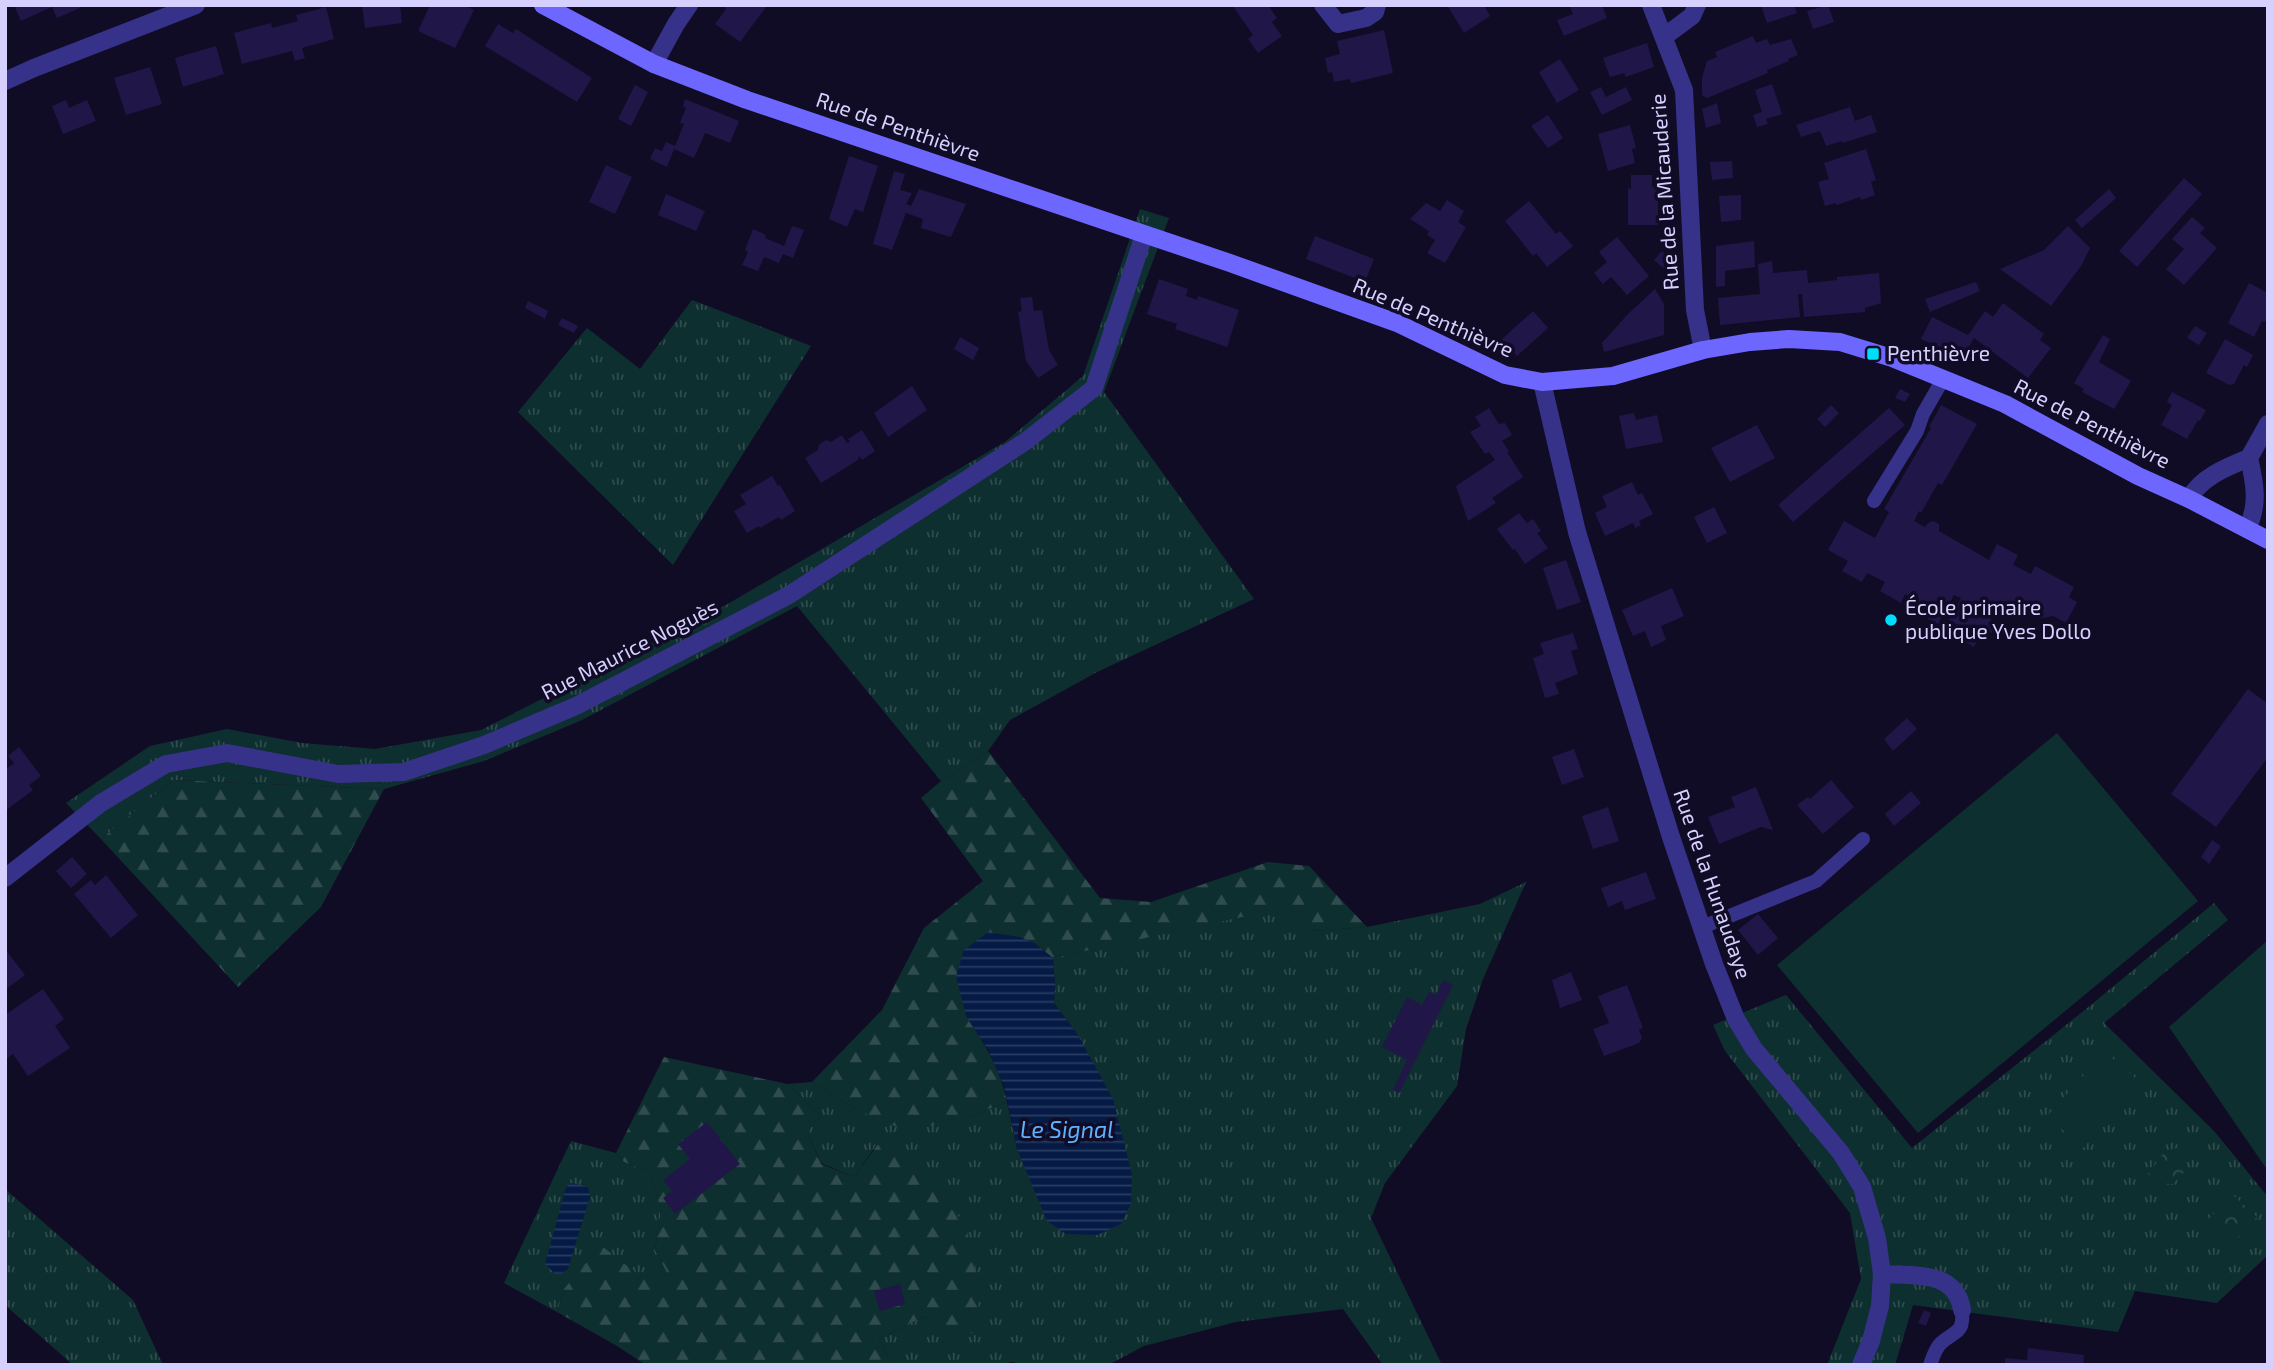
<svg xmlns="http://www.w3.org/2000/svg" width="2273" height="1370" font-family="'Exo 2',sans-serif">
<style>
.grass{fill:url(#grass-tufts)}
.forest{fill:url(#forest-firs)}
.park{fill:url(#park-crowns)}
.pitch{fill:#0e2f2f}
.water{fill:url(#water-rules)}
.building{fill:#211648}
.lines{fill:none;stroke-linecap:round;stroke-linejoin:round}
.lane{stroke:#373289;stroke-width:14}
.street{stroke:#373289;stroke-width:18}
.secondary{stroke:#6e67ff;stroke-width:18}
.poi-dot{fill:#00ddfb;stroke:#110c25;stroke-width:2.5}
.labels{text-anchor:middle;stroke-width:7;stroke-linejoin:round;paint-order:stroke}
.street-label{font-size:21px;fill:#d6d0ff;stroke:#110c25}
.poi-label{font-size:21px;fill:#d6d0ff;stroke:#110c25;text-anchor:start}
.water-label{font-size:23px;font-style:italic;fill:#5eb1ff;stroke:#110c25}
</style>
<defs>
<pattern id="grass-tufts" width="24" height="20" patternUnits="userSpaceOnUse" patternTransform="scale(1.75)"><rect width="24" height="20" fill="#0e2f2f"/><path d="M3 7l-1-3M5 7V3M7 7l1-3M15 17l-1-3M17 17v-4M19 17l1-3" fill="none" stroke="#304c4e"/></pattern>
<pattern id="forest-firs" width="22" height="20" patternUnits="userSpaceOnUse" patternTransform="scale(1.75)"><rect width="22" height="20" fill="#0e2f2f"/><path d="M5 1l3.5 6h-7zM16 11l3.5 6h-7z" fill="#304c4e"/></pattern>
<pattern id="park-crowns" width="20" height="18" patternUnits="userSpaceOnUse" patternTransform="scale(1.75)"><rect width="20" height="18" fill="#0e2f2f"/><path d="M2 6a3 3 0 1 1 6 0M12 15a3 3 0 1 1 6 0" fill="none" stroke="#304c4e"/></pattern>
<pattern id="water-rules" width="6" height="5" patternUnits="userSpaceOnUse" patternTransform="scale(1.75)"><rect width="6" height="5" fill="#051b45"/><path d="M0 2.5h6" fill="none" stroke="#293b61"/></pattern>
</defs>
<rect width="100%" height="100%" fill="#110c25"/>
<path class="grass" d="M1140,209L1169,218L1104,392L1254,599L1097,672L1010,720L988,751L941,781L797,606L582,720L484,761L384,789L173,780L101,839L66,803L150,746L227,729L302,743L375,749L481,730L726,605L1005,442L1083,376Z
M692,300L811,346L673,565L518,412L587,328L640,369Z
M1526,882L1483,979L1466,1029L1457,1086L1385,1183L1371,1218L1442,1365H1383L1343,1309L1236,1322L1144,1346L1108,1365H1028L1012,1362L998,1365H892L879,1339L925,1316L944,1332L877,1144L854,1177L821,1163L807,1132L821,1115L787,1084L812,1082L859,1111L965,1118L1007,1102L1017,1149L1078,1035L1054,1003L1055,985L1053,958L1279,908L1310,931L1367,927L1480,904Z
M2214,903L2228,920L2104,1023L2214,1131L2268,1197V1255L2217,1303L2135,1291L2118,1332L1913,1305L1895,1365H1827L1861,1279L1850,1213L1725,1051L1713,1025L1786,995L1912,1148L2086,1009Z
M571,1141L616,1153L624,1162L650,1172L661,1211L655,1250L667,1273L653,1286L564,1289L557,1312L504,1283Z
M5,1189L133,1300L163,1365H73L5,1305Z"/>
<path class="forest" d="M988,751L1100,898L1151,902L1268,862L1309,866L1367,927L1310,931L1279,909L1053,958L1034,943L1019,937L966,1016C984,1043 1001,1070 1007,1102L965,1118L907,1131L859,1111L812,1082L882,1010L924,928L983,881L921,798L941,781Z
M173,780L384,789L321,907L238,987L101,839Z
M664,1057L787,1084L821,1115L807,1132L821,1164L854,1177L878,1144L903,1158L965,1223L975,1264L981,1334L944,1332L925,1316L879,1339L892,1365H646L617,1346L557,1312L564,1289L584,1265L603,1247L653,1286L667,1273L655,1250L661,1211L650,1172L624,1162L616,1153Z"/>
<path class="park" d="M2177,1148L2186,1156L2187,1169L2173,1184L2156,1183L2148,1174L2165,1151Z
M2232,1194L2257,1217L2231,1245L2206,1222Z"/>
<path class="pitch" d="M2057,733L2198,901L1918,1133L1777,965Z
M2268,940V1171L2169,1027Z
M2105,1052L2142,1084L2083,1148L2047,1116Z"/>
<path class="water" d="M988,932L1019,937L1034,943L1053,958L1055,985L1054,1003L1078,1035L1113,1099L1132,1174L1131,1203L1121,1224L1097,1235L1066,1234L1047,1221L1017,1149L1004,1086L988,1050L966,1016L956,976L964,950Z
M572,1183L588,1187L590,1197L568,1269L561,1274H555L545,1264L566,1187Z"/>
<path class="building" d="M14,5H79L80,8L57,18L52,7L21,21Z
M362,5H400L402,23L365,28Z
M430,5H464L474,10L455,48L418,31Z
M727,5L766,7L740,42L715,24L726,9L725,8Z
M1232,5H1268L1277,18L1272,22L1282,36L1258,53L1248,39L1253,35Z
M1447,5H1484L1490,16L1464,33Z
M1569,5H1602L1607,18L1564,36L1557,20L1573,14Z
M1761,5H1794L1797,13L1767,23Z
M1828,5L1834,22L1813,29L1807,11Z
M326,7L334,39L302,48L305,58L295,61L292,51L242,64L234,33L271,23L272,28L298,21L296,15Z
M498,24L513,33L516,29L592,78L577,102L485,46Z
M1384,30L1393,73L1351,83L1350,79L1334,82L1332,72L1328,73L1325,58L1340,54L1337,41Z
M1753,36L1756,43L1767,39L1770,45L1791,39L1798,55L1788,59L1789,61L1767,70L1768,73L1707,98L1702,95V78L1707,61L1717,57L1715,52Z
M1647,43L1654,67L1626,77L1624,73L1610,77L1603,58Z
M216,46L224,74L183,87L175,58Z
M1560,59L1579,90L1557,103L1539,72Z
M150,67L162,104L126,115L114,78Z
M1772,84L1782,114L1766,119L1768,124L1757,127L1753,115L1762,112L1755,90Z
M635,85L648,92L631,126L618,119Z
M1601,87L1606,97L1626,87L1632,100L1602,115L1590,92Z
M685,99L739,121L730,143L705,133L694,158L674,149L667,167L650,159L655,148L662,151L666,142L675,146L684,124L680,123L686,108L683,106Z
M66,100L69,108L87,100L96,121L63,134L52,106Z
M1717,103L1721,123L1706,128L1702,109Z
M1850,107L1855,121L1871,115L1877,132L1843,143L1842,141L1826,146L1820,131L1801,137L1796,125Z
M1548,115L1563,138L1548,148L1531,126Z
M1630,125L1636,148L1632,149L1635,163L1608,171L1598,134Z
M1866,149L1876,180L1871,182L1875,195L1861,200L1860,197L1837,205L1836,203L1825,206L1818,182L1829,179L1824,163Z
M849,156L878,166L863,212L855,209L847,227L829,219Z
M1732,161L1733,178L1712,180L1710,162Z
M606,165L632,177L615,214L589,202Z
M894,171L905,174L900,190L912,193L906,204L911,206L919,189L966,204L951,237L921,228L923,219L906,213L892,250L873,244Z
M1631,175H1652V187L1658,188V225H1628V188L1631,189Z
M2184,178L2202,194L2137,267L2119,251Z
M2109,189L2116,198L2082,228L2075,220Z
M666,194L705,211L696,231L658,215Z
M1741,195V220L1721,222L1719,196Z
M1447,200L1464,211L1458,222L1466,227L1445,263L1427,253L1435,240L1427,235L1429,231L1410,219L1426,203L1440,211Z
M1529,201L1556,234L1560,231L1573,246L1547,267L1536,253L1533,256L1505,221Z
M2192,217L2205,228L2200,233L2217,248L2184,285L2166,269L2184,249L2172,239Z
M792,226L804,230L793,258L783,254L779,263L764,257L758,271L742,265L748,252L745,250L753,229L766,235L765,238L784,246Z
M2068,226L2090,248L2081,266L2051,306L2000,269L2044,250Z
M1315,236L1374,259L1365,282L1306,259Z
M1617,237L1649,276L1627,295L1611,277L1603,284L1594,273L1607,262L1599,252Z
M1754,241L1755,267L1725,271V286L1716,287V246Z
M1662,251L1672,261L1664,269L1654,260Z
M1772,261L1773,273L1807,270L1808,283L1837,280V277L1879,273L1881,303L1865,308V312L1804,317L1802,294H1798L1800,317L1720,325L1718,298L1760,294L1758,264Z
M1159,279L1188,289L1186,296L1197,300L1198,296L1239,310L1227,347L1175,329L1177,324L1147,314Z
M1976,282L1980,291L1930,312L1925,299Z
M2249,283L2268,293V317L2265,322L2262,321L2254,337L2228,323Z
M1655,289L1664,304V335L1604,352L1602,343L1628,314Z
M1032,297L1034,311L1042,310L1049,350L1058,365L1038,378L1026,361L1018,312L1022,311L1020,298Z
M528,301L548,311L545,319L525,308Z
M2003,303L2044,334L2040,340L2051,348L2028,378L1974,338L1959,363L1942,355L1945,350L1921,339L1932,317L1968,335L1985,311L1993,317Z
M1533,311L1548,328L1517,356L1502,339Z
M562,318L578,326L574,333L558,325Z
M2195,326L2207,333L2199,345L2187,338Z
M2103,335L2110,339L2099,362L2131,381L2114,409L2082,392L2084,389L2074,383Z
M960,337L979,348L973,360L954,349Z
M2225,339L2253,355L2247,367L2244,365L2234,384L2229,385L2206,373Z
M912,386L927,410L888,437L874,413Z
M1900,389L1910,394L1905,402L1895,398Z
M2172,392L2206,410L2200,421L2198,420L2187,439L2161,425L2172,405L2167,402Z
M1831,405L1839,413L1825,427L1817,419Z
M1941,405L1977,424L1942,485L1938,483L1921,513L1919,511L1914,521L1925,527L1928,523L1933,521L1939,524V531L1989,560L1997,544L2018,555L2013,565L2031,574L2035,566L2074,587L2069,597L2077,602L2066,623L2053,616L2038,619L2036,607L2020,598L2013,611L1998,603L1990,617L1996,632L1981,634L1974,647L1953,635L1958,625L1949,620L1961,598L1954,595L1938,624L1916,612L1921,603L1905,594L1901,603L1880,591L1885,582L1867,573L1862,582L1842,571L1848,561L1828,550L1844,521L1875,538L1889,512L1884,509L1931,428L1929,427Z
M1489,408L1499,424L1505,423L1512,435L1502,441L1509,451L1507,452L1523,477L1492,498L1496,503L1468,521L1456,486L1495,460L1489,452L1485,454L1470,432L1481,426L1475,417Z
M1889,408L1905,425L1793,522L1778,505Z
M1634,413L1636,420L1657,415L1663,442L1626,449L1619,416Z
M1757,425L1775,458L1730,482L1711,448Z
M862,430L875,451L862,460L859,456L858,460L821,483L805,458L818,450L819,445L826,440L831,442L842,435L847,443L850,442L848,439Z
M772,476L778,486L780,485L795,511L781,520L779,517L760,528L759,526L747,533L734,511L746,504L740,495Z
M1632,482L1638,495L1642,493L1653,514L1639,521L1641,525L1635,528L1633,523L1605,536L1595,513L1607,507L1602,496Z
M1714,507L1727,533L1707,543L1694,517Z
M1519,513L1527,523L1533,519L1541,531L1537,533L1548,548L1525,564L1515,549L1513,550L1497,529Z
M1566,560L1581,602L1557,610L1543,568Z
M1672,588L1684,616L1661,626L1666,640L1651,647L1645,631L1633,636L1622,610Z
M1573,633L1578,649L1571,651L1578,674L1555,683L1559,694L1545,698L1533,658L1544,654L1540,643Z
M2248,689L2268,704V757L2216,827L2171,794Z
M1907,718L1917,729L1893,751L1884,739Z
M19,747L41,776L29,785L33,790L5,811V770L14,763L8,756Z
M1574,749L1584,777L1562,785L1552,757Z
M1831,780L1854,807L1823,834L1797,805L1808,797L1810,799Z
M1756,787L1773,830L1761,827L1719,844L1708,817L1735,807L1731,797Z
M1911,791L1921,803L1894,826L1885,814Z
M1608,807L1619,841L1593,849L1582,816Z
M2212,840L2221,846L2209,864L2201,857Z
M72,857L87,874L71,888L56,871Z
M1646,872L1656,899L1625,910L1622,901L1608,907L1601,888Z
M106,875L138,915L111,938L74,894L91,880L95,885Z
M1758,914L1778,938L1758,955L1738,930Z
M5,949L25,975L5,990Z
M1571,972L1582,1000L1560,1008L1552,980Z
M1443,980L1453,985L1399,1093L1393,1090L1407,1060L1382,1047L1407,997L1422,1005L1429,992L1436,995Z
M1627,985L1643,1028L1639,1030L1642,1038L1639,1043L1604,1056L1593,1029L1609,1023L1598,996Z
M43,989L64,1019L55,1026L70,1048L28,1076L13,1054L5,1060V1015Z
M707,1122L740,1164L675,1214L663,1198L672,1191L663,1180L690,1159L678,1144Z
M900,1284L905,1304L880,1311L874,1291Z
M1924,1310L1931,1313L1926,1326L1918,1323Z
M2028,1348L2084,1355L2083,1365H2005V1358L2027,1360Z"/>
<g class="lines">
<path class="lane" d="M1874,501L1917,431L1923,414L1943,379
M1700,928L1816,881L1863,839
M1930,1365C1933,1357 1935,1349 1941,1343C1956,1330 1964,1334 1962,1310"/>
<path class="street" d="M1323,5L1338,24L1366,18L1375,12L1377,5
M1651,5L1684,90L1695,310L1703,350
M1665,36L1692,16L1697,5
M654,64L676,24L689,5
M5,81L34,68L196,5
M1542,382L1577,532L1671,837L1714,964L1736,1019L1754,1049L1841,1153L1862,1187L1877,1238L1882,1274L1880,1306L1871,1341L1861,1365
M2249,458L2268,424
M2189,499C2201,477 2227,467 2249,458C2255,484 2259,505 2247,529
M5,878L101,803L166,764L227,753L338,774L404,772L484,745L576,706L789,595L1026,441L1094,388L1144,235
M1882,1274C1914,1276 1956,1270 1962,1310"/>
<path class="secondary" d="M543,5L654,64L747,100L1230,263L1397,323L1505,375L1542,382L1613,376L1703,350L1750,342L1789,339L1840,342L1892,358L2005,404L2138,476L2189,499L2268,540"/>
</g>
<g class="poi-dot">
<rect x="1866" y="347" width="14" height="14" rx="3.5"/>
<circle cx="1891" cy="620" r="7"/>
</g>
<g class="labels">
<g class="street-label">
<text transform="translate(898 127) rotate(19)" y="7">Rue de Penthièvre</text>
<text transform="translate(1665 192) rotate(-94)" y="7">Rue de la Micauderie</text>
<text transform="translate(1433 318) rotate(23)" y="7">Rue de Penthièvre</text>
<text transform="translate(2092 424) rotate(27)" y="7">Rue de Penthièvre</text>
<text transform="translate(630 650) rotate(-27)" y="7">Rue Maurice Noguès</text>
<text transform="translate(1712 884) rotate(71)" y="7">Rue de la Hunaudaye</text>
</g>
<g class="poi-label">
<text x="1887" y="361">Penthièvre</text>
<text x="1905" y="615">École primaire<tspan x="1905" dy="24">publique Yves Dollo</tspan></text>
</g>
<g class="water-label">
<text x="1067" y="1138">Le Signal</text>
</g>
</g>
<rect width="2273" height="1370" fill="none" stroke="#d6d0ff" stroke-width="14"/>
</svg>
